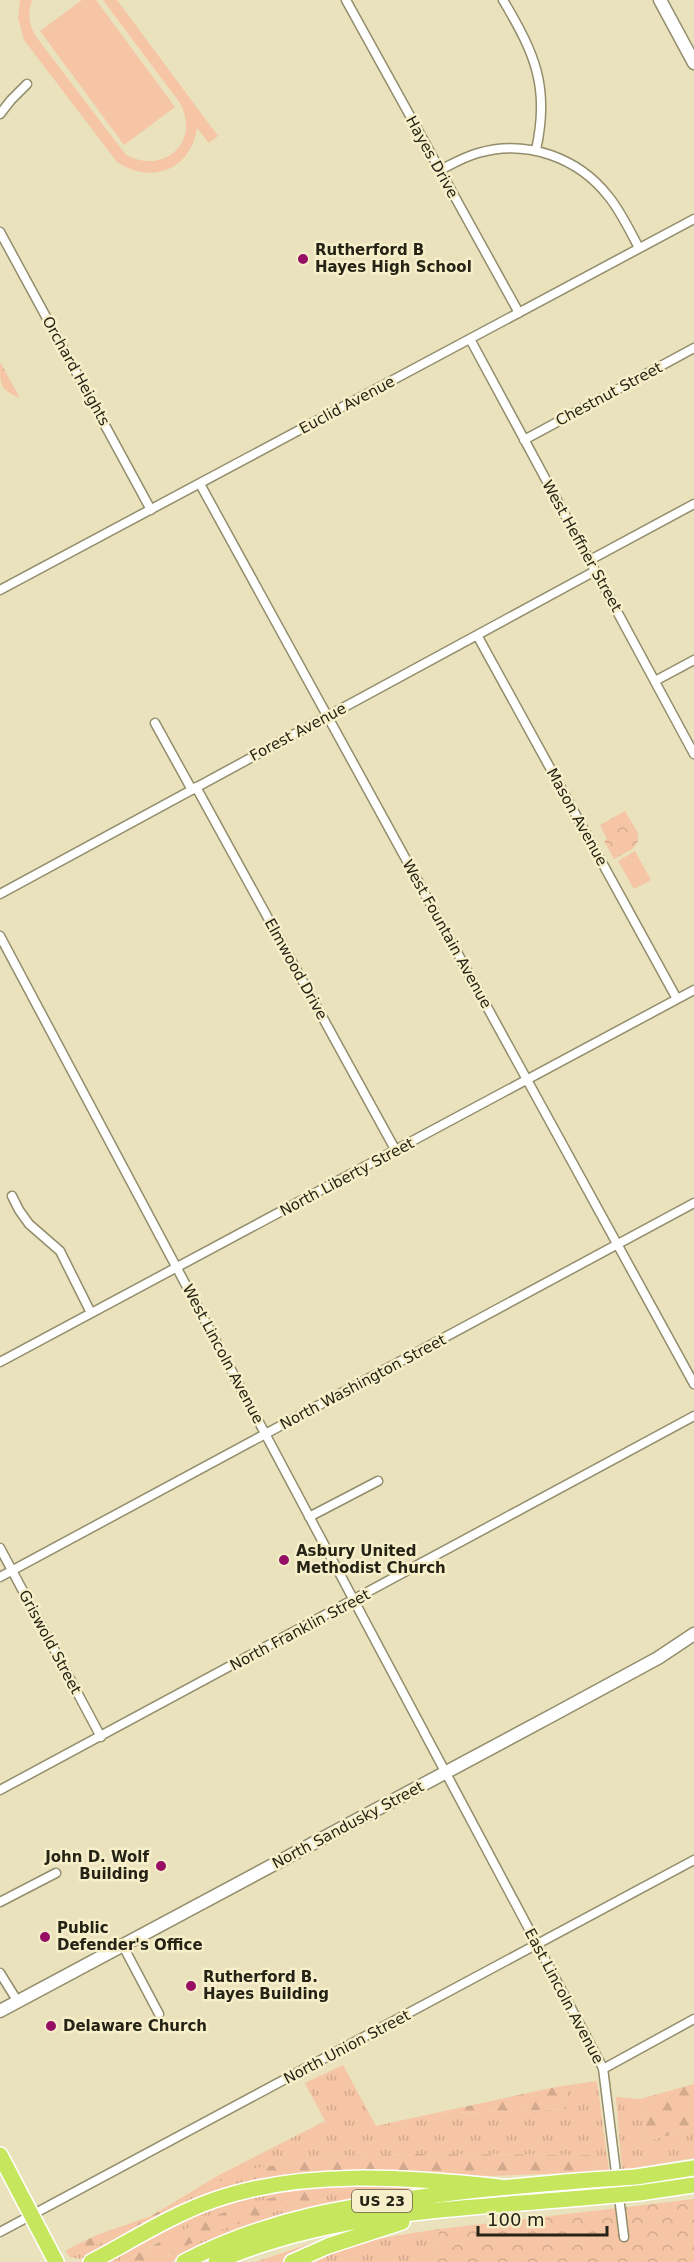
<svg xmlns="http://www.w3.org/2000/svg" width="694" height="2262" font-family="'DejaVu Sans',sans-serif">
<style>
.grass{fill:url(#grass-tufts)}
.forest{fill:url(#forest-firs)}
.park{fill:url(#park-crowns)}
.pitch{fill:#f6c5a5}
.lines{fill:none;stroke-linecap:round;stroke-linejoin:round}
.street-casing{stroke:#938d6b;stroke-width:11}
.secondary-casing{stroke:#938d6b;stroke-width:15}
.highway-casing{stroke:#fff;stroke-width:18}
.street{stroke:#fff;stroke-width:8}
.secondary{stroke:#fff;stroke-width:12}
.highway{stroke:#c6e65e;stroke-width:15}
.highway-bridge-casing{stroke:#fff;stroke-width:18;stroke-linecap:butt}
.highway-bridge{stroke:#c6e65e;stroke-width:15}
.poi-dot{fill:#970f64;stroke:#f6efca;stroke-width:2}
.labels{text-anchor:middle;stroke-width:5;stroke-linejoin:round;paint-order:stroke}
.shield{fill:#f6efca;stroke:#64604b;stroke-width:1.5}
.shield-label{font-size:14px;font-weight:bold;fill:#252315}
.street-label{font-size:15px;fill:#252315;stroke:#f6efca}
.poi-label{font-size:15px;font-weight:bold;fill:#252315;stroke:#f6efca;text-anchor:start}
</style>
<defs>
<pattern id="grass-tufts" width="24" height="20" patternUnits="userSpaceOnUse" patternTransform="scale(1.5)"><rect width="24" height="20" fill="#f6c5a5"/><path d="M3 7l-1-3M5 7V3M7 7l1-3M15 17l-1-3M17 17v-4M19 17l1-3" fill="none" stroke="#d3a98d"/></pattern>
<pattern id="forest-firs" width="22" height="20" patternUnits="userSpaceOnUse" patternTransform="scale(1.5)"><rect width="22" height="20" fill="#f6c5a5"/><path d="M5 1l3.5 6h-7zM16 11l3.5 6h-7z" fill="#d3a98d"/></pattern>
<pattern id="park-crowns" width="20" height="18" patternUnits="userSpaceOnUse" patternTransform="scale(1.5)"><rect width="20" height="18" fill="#f6c5a5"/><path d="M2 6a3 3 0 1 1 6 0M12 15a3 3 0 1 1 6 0" fill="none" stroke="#d3a98d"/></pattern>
</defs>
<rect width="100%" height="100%" fill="#e9e2bd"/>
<path class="grass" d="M343,2065L376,2126L431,2114L566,2109L568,2090L556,2087L597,2081L609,2171L594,2172L597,2155L411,2154L334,2156L252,2169L249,2176L255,2180L224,2190L81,2259L70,2257L65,2251L74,2246L78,2253L140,2225L222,2180L219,2175L325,2121L305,2083Z
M616,2097L640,2099L647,2141L694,2129V2158L622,2170Z
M333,2182L444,2185V2190L347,2200L282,2216L217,2240L171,2262H160C201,2228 274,2212 325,2198L326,2192L156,2243L123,2262H102L161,2230L220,2202Z
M440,2229L430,2262H309C353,2241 392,2236 440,2229Z
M324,2239L282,2262H255Z"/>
<path class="forest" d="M0,362L20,398C0,389 0,387 0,362Z
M694,2084V2129L647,2141L640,2099Z
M556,2087L568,2089L566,2109L431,2114Z
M411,2154L598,2155L593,2172L490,2176L346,2172L255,2180L249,2176L251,2169L334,2156Z
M219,2175L222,2180L140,2225L78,2253L74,2246L97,2235L151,2216Z
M326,2191L325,2198L273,2212L212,2233L168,2255L160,2262H123C184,2227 254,2192 326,2191Z"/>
<path class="park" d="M625,811L638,833V841L632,849L614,859L604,841L607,839L600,825Z
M694,2199V2262H430L440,2229Z"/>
<path class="pitch" d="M20,0H32C27,14 29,26 37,38L126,155C164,175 201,142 180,103L103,0H117L218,136L209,143L197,128C191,170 151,185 117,162L24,40L18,18Z
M82,0H96L175,107L124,145L40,31Z
M635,851L651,880L634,889L618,861Z"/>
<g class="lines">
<g class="street-casing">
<path id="street" d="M346,0L519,313
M503,0C535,54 550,87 536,150
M0,114L11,100L27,84
M440,170C452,164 464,157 478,153C526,139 578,157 609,197C621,212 630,231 639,248
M0,232L151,510
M470,339L694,754
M524,440L694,348
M200,484L694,1384
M590,560L694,504
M0,590L694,219
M477,635L677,999
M655,681L694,660
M155,723L192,790
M196,787L396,1151
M0,894L595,571
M0,936L603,2068L624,2237
M12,1196L19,1210L29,1224L60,1251L91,1313
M0,1362L694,990
M309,1517L378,1481
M0,1548L101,1737
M0,1577L694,1203
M0,1790L694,1416
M0,1902L56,1873
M123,1946L159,2014
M0,1973L18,2002
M603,2069L694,2019
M0,2232L694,1860"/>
</g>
<g class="secondary-casing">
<path id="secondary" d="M660,0L694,63
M0,2011L551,1716L658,1658L694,1634"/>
</g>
<g class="highway-casing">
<path id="highway" d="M0,2155L56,2262
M636,2177L694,2168
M639,2193L694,2185
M91,2262C131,2241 171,2215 214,2200C303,2169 407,2177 500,2187
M184,2262C270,2217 350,2206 444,2194C492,2188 541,2184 590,2180
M216,2262C333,2210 467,2209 593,2197
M292,2262L328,2246L402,2222"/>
</g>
<use href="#street" class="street"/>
<use href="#secondary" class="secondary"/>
<use href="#highway" class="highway"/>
<g class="highway-bridge-casing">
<path id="highway-bridge" d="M590,2180L636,2177
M593,2197L639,2193"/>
</g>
<use href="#highway-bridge" class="highway-bridge"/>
</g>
<g class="poi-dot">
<circle cx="303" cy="259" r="6"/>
<circle cx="284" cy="1560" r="6"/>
<circle cx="161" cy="1866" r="6"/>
<circle cx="45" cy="1937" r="6"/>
<circle cx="191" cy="1986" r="6"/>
<circle cx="51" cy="2026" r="6"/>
</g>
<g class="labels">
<rect class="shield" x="352" y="2190" width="60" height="22" rx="4.5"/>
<g class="shield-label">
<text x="382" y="2206">US 23</text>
</g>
<g class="street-label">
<text transform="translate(432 157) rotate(61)" y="5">Hayes Drive</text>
<text transform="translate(76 371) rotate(61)" y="5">Orchard Heights</text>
<text transform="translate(609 394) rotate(-28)" y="5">Chestnut Street</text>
<text transform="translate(347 405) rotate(-28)" y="5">Euclid Avenue</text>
<text transform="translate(582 546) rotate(61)" y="5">West Heffner Street</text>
<text transform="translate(298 732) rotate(-28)" y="5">Forest Avenue</text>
<text transform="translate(577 817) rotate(61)" y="5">Mason Avenue</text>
<text transform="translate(447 934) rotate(61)" y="5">West Fountain Avenue</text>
<text transform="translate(296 969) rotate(61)" y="5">Elmwood Drive</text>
<text transform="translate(347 1177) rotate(-28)" y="5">North Liberty Street</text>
<text transform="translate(223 1354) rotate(62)" y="5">West Lincoln Avenue</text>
<text transform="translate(363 1382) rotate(-28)" y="5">North Washington Street</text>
<text transform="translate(300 1630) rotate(-28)" y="5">North Franklin Street</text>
<text transform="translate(50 1642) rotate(62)" y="5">Griswold Street</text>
<text transform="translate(348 1825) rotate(-28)" y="5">North Sandusky Street</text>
<text transform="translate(564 1996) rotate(62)" y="5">East Lincoln Avenue</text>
<text transform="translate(347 2047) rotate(-28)" y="5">North Union Street</text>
</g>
<g class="poi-label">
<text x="315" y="255">Rutherford B<tspan x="315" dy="17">Hayes High School</tspan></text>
<text x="296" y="1556">Asbury United<tspan x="296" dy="17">Methodist Church</tspan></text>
<text x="149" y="1862" text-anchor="end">John D. Wolf<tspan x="149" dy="17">Building</tspan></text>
<text x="57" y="1933">Public<tspan x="57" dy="17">Defender's Office</tspan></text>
<text x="203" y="1982">Rutherford B.<tspan x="203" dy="17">Hayes Building</tspan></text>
<text x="63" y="2031">Delaware Church</text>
</g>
</g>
<path d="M478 2226v9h129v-9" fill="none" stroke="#252315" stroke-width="3"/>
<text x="487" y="2226" font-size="18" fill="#252315" stroke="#f6efca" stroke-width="4.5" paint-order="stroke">100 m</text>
</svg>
